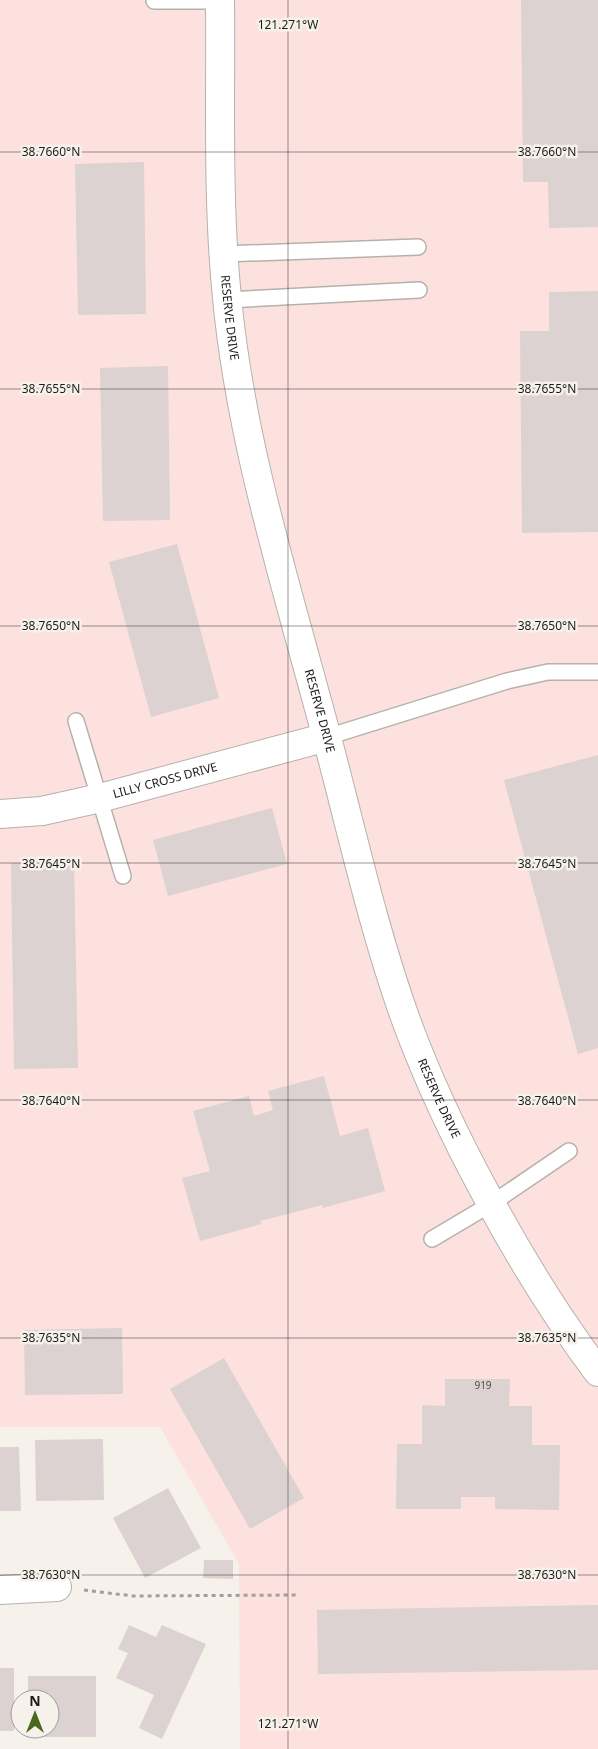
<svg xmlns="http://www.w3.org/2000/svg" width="598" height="1749" font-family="'Noto Sans',sans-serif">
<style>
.commercial{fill:#fce1df}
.building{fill:#dbd2d1}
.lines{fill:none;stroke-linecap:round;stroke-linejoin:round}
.lane-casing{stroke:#b5b2ab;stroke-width:18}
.street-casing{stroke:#b5b2ab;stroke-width:30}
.secondary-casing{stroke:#b5b2ab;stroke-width:30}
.path{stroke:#a3a09b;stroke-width:3;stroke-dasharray:4 4;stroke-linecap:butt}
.lane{stroke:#fff;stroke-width:15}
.street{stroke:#fff;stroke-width:28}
.secondary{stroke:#fff;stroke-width:28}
.ticks{fill:none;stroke:#1e1c1a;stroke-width:1;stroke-opacity:0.45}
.labels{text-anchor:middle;stroke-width:5;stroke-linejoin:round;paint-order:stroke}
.number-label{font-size:10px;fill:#4d4a48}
.street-label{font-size:12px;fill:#1e1c1a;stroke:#f6f2eb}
.ticks-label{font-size:12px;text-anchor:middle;fill:#1e1c1a;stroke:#f6f2eb;stroke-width:5;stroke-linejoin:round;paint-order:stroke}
</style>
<rect width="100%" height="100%" fill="#f6f2eb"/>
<path class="commercial" d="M0,0H598V1749H240L239,1564L160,1427H0Z"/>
<path class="building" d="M521,0H598V227L549,228L548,182H523Z
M144,162L146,314L78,315L75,164Z
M598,291V532L522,533L520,331H549V292Z
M168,366L170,520L103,521L100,368Z
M177,544L219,698L151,717L109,562Z
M598,755V1048L578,1054L504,780Z
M272,808L287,864L168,896L153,840Z
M74,862L78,1068L14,1069L11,863Z
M324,1076L340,1136L368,1128L385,1191L323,1208L322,1205L260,1221L261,1224L200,1241L182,1178L210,1171L193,1111L249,1096L254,1116L273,1110L268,1091Z
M122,1328L123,1394L25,1395L24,1330Z
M224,1358L304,1498L250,1529L170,1389Z
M445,1379H510L509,1406H532V1445H560L559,1510L495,1509V1497H461V1509H396L397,1444H422V1405L445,1406Z
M103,1439L104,1500L36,1501L35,1440Z
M0,1447H19L21,1511H0Z
M168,1488L201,1548L145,1578L113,1518Z
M204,1560H233V1579L203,1578Z
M598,1605V1670L318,1674L317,1610Z
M129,1625L156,1637L162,1625L206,1644L162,1739L139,1728L154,1695L116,1678L128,1653L118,1649Z
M0,1668H14V1731H0Z
M28,1676H96V1737H28V1729H50V1699H28Z"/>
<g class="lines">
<g class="lane-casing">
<path id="lane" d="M154,1H220
M223,254L418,247
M227,300L419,290
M76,721L123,876
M327,737L507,681L548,672H598
M432,1239L491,1204L569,1151"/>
</g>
<g class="street-casing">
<g id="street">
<path id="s1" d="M0,814L42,811L100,798L327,737"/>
<path d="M0,1590L57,1587"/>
</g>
</g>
<g class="secondary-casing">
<g id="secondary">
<path id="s2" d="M220,0C221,99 217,199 227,298C240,435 281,568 317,701C347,808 369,918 407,1023C429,1082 456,1139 486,1194C519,1256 556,1316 598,1372"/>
</g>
</g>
<path class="path" d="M84,1590L133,1596L298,1595"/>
<use href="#lane" class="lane"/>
<use href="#street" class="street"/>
<use href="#secondary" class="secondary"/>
</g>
<path class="ticks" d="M288,0V1749M0,152H598M0,389H598M0,626H598M0,863H598M0,1100H598M0,1338H598M0,1575H598"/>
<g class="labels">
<g class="number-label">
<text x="483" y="1389">919</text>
</g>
<g class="street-label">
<text dy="4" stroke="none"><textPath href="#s2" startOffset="318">RESERVE DRIVE</textPath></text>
<text dy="4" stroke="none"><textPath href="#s2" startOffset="722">RESERVE DRIVE</textPath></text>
<text dy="4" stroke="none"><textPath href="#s1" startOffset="169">LILLY CROSS DRIVE</textPath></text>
<text dy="4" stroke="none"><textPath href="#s2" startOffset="1128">RESERVE DRIVE</textPath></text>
</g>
</g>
<g class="ticks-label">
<text x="288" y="29">121.271°W</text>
<text x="51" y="156">38.7660°N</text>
<text x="547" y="156">38.7660°N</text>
<text x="51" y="393">38.7655°N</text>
<text x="547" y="393">38.7655°N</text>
<text x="51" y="630">38.7650°N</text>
<text x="547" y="630">38.7650°N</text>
<text x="51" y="868">38.7645°N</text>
<text x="547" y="868">38.7645°N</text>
<text x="51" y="1105">38.7640°N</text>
<text x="547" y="1105">38.7640°N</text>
<text x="51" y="1342">38.7635°N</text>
<text x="547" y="1342">38.7635°N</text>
<text x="51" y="1579">38.7630°N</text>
<text x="547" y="1579">38.7630°N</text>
<text x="288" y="1728">121.271°W</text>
</g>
<g transform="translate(35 1714)"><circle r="24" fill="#f6f2eb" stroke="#a09c97"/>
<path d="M0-4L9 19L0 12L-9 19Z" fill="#4a681c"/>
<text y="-8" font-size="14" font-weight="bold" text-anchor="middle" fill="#1e1c1a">N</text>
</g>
</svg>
